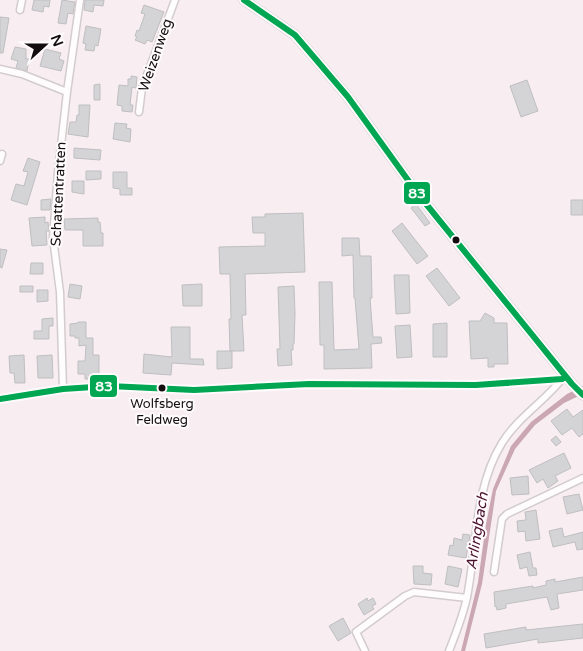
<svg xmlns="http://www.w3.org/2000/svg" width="583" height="651" font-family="'Varela Round',sans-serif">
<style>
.water{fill:#caa7b3}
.building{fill:#d4d4d6;stroke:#bfbec0}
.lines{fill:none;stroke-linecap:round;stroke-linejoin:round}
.minor-casing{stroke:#d3ccce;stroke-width:9}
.secondary-casing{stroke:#d3ccce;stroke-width:11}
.minor{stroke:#fefcfd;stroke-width:6}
.secondary{stroke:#fefcfd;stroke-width:9}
.bus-1-casing{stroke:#fffbfd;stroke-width:10}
.bus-1{stroke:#00a651;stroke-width:6}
.bus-dot{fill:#130d0f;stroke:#fffbfd;stroke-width:2}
.labels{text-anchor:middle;stroke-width:4;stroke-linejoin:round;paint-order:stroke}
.bus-label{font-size:13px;fill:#130d0f;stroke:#fffbfd}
.street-label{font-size:14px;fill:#130d0f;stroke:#fffbfd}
.water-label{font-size:15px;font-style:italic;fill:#4a112c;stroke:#fffbfd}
.line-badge{stroke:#fffbfd;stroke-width:2}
.badge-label{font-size:14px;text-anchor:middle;font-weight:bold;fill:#fff}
</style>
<rect width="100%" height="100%" fill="#f8eef1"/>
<path class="water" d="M583,386V394L564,403L535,425L515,449L496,491L482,584L465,651H461L478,582L486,524L493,489L511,446L531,422L567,394Z"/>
<path class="building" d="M34,0H50L49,7L44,6L43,12L32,10Z
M62,0L75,2L73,14L68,13L66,24L58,23Z
M85,0H104L103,6L94,5L93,12L84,10Z
M144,5L164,12L152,42L147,40L145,44L135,40L137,37L135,36L137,30L139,31L145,14L141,13Z
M0,17L9,18L3,53H0Z
M86,26L101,29L98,46L95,45L94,51L85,50L86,44L83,43Z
M15,47L26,49V59H29L27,71L16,68L18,61L11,59Z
M45,49L61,53L59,59L64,61L61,71L40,66Z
M131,76L137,77L136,88L132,87L130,105H133L132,112L122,111V106L117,105L119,85L128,86V79H131Z
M527,80L538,111L521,117L510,86Z
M100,84V100H94V85Z
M79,105H90L88,137L68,134L70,122H76L77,115H79Z
M115,123L127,124L126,128L131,129L130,142L113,139Z
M74,148L101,150L100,160L74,158Z
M28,158L40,162L27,205L11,200L16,184L24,186L28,172L23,171Z
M86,171H101V179L86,180Z
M113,172H127V188H132V195H120V189L113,188Z
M72,181H84V194L72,192Z
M51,199L50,210H41V200Z
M571,200H583V215H571Z
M416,204L430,223L425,226L411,208Z
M303,213L305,272L245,274L246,315H242L244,351H230L229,319H231L230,274H220L219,247L265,246V233H253L252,217H265V214Z
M45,217V223L48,222L49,231H46L47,245L32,246L29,218Z
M98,218V222H100L101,233H103V246H83V230H65L64,219Z
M402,223L428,256L417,264L392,231Z
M342,238H359L360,256H371L372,298H370L373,337H381L382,343L371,344L372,368L324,369V345H320L319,282H332L334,350L359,349L355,298H354L353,255L342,256Z
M0,249L7,250L2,268L0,267Z
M31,263H43V274H30Z
M437,268L460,298L449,306L426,276Z
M394,275H409L410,313L396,314Z
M70,284L82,286L80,299L68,297Z
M202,284V306H183L182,285Z
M20,286H33V292H20Z
M294,286L295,314L294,344H293V350H291L292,365L278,366L277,349H280L278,287Z
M37,290H48V301L37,302Z
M485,313L494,318V323H507L508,364H494V367H488V358L471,359L469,321H480Z
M53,318V326H49V339H34V331H42V319Z
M78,322H86V338H93V355H99V379H85V374H78V361H85L86,345L79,346V338H75V336H70V324L78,323Z
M447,323V357H433V324Z
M410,325L412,357L397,358L395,326Z
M171,327H190V359H203L204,365L172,363L171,375L143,373L144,354L172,357Z
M217,351H232V368L217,369Z
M24,355L25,383H15L14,373H10L9,356Z
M52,355L53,378H38L37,356Z
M567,409L573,417L583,410V434L579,437L572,428L562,435L551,421Z
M556,436L561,442L556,446L551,440Z
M564,453L571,468L555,476L558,481L548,488L543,479L537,483L529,470Z
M528,476L529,494L512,495L510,478Z
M579,494L583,510L567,514L563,497Z
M536,510L540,539L526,541L525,531L518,532L517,521L526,520L525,512Z
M562,528L564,537L583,532V549L577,550L575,542L553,547L549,531Z
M463,534L470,535L466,558L448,555L450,545L453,546L454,538L462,540Z
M530,552L533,568H536L537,575L529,576L527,567L520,569L517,555Z
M413,566H423V573L432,574L431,585L414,584Z
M448,566L462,569L458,587L445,584Z
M583,577V590L557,594L559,608L551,610L547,597L506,604V608L497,610L496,606L495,607L494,592L533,586V588L546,585V581L555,579V582Z
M367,598L368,601L373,598L376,604L372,606L374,609L364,615L358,604Z
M343,618L351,633L338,641L329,626Z
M583,624V638L538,643V639L486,648L484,634L526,627V630Z"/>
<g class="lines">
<g class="minor-casing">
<path id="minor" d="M20,10L22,0
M0,69L22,74L67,92
M139,112L142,88L175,0
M0,161L2,154
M63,389L60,292L53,238L58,172L67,92L80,0
M0,399L63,389L109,386L194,390L309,384L476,385L562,379L566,377
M494,572L502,519L507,514L583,478
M365,651L356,632L405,596L414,592L467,598
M449,651C456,633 463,616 467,597C477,546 474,488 502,443C518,417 544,402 562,379"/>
</g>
<g class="secondary-casing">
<path id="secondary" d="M244,0L295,35L348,97L418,194L572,384L583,395"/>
</g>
<use href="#minor" class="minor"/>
<use href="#secondary" class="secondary"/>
<g class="bus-1-casing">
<path id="bus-1" d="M244,0L295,35L348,97L418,194L572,384L583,395
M0,399L63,389L109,386L194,390L309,384L476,385L562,379L566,377"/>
</g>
<use href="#bus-1" class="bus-1"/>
</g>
<g class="bus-dot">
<circle cx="456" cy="240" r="4.5"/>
<circle cx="162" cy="388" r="4.5"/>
</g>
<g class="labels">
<g class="bus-label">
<text x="162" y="408">Wolfsberg<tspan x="162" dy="16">Feldweg</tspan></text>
</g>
<g class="street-label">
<text transform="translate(155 55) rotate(-71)" y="5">Weizenweg</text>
<text transform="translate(58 194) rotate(-87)" y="5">Schattentratten</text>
</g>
<g class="water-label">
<text transform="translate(477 531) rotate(-81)" y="5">Arlingbach</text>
</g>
</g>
<g class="line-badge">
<rect x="403" y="181" width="28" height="24" rx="5" fill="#00a651"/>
<rect x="89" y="374" width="29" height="24" rx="5" fill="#00a651"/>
</g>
<g class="badge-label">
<text x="417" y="198">83</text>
<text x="104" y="391">83</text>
</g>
<g transform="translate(45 45) rotate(69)" stroke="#fffbfd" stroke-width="4" paint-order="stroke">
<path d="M0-4L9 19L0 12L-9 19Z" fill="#130d0f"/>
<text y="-8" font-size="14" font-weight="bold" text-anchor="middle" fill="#130d0f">N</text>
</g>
</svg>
